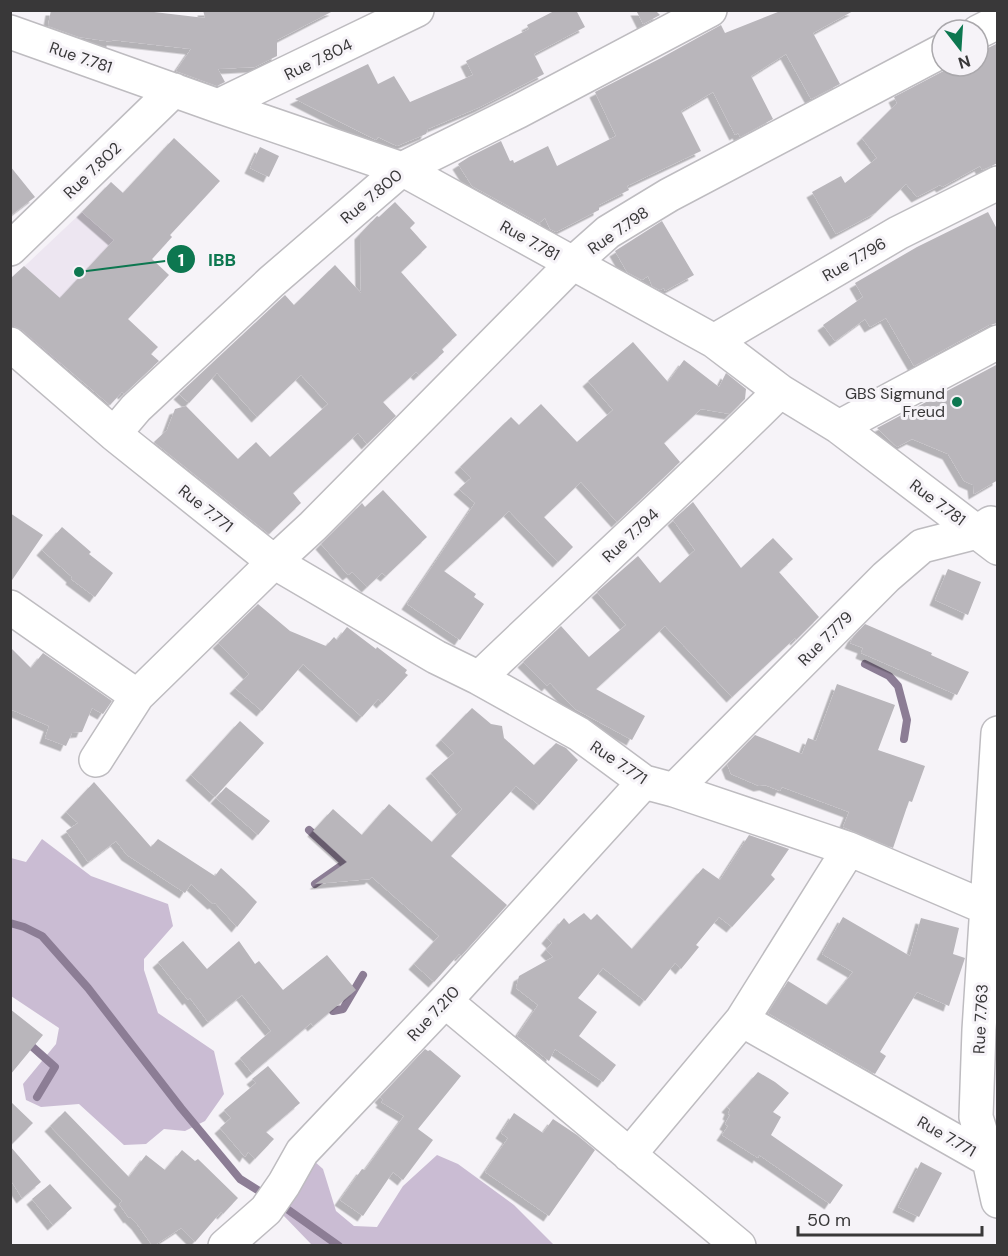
<svg xmlns="http://www.w3.org/2000/svg" width="1008" height="1256" font-family="'DM Sans',sans-serif">
<style>
.built{fill:#ede6f1}
.green{fill:#cabcd3}
.lines{fill:none;stroke-linecap:round;stroke-linejoin:round}
.stream{stroke:#8c7d95;stroke-width:8}
.building{fill:#b9b6bb;filter:url(#shadow)}
.minor-casing{stroke:#bebcc0;stroke-width:36}
.minor{stroke:#fff;stroke-width:33}
.poi-dot{fill:#0d7750;stroke:#f6f3f8;stroke-width:2}
.labels{text-anchor:middle;stroke-width:6;stroke-linejoin:round;paint-order:stroke}
.street-label{font-size:16px;fill:#393839;stroke:#f6f3f8}
.poi-label{font-size:16px;fill:#393839;stroke:#f6f3f8;text-anchor:end}
.leader{fill:none;stroke:#0d7750;stroke-width:2}
.callout-dot{fill:#0d7750;stroke:#f6f3f8;stroke-width:2}
.mark-label{font-size:18px;text-anchor:middle;font-weight:bold;fill:#fff}
.callout-label{font-size:18px;text-anchor:middle;font-weight:bold;fill:#0d7750;stroke:#f6f3f8;stroke-width:6;stroke-linejoin:round;paint-order:stroke}
</style>
<defs>
<filter id="shadow"><feDropShadow dx="-5.5" dy="5.5" stdDeviation="0" flood-color="#0004"/></filter>
</defs>
<rect width="100%" height="100%" fill="#f6f3f8"/>
<path class="built" d="M111,182L172,237L54,367L11,328V279L82,212Z"/>
<path class="green" d="M42,839L91,876L168,904L173,926L144,959V970L158,1013L214,1051L224,1094L205,1121L185,1131L164,1129L146,1144L124,1145L79,1104L41,1107L26,1100L23,1084L56,1044L59,1028L11,996V858L26,862Z
M437,1155L458,1164L514,1205L554,1245H312L281,1213L314,1161L323,1169L336,1211L354,1226L377,1227L403,1186Z"/>
<g class="lines">
<path class="stream" d="M865,664L889,676L898,686L907,720L904,739
M309,830L345,863L315,884
M10,923L24,927L42,936L88,988L181,1108L240,1179L267,1196
M333,1011L343,1009L363,975
M27,1042L55,1067L37,1097
M280,1204L339,1246"/>
</g>
<path class="building" d="M51,10H137L205,18L203,10H335L277,40V56L255,67L218,69L225,82L217,86L176,71L191,49L112,40V42L79,37L48,26Z
M556,10H576L585,27L534,54L544,74L480,107L428,129L426,134L397,146L378,137L376,140L374,139L295,99L368,64L378,84L394,76L410,102L473,75L466,61L529,29L527,25Z
M636,10H655L660,15L643,24Z
M783,10H855L813,33L840,84L811,99L786,54L751,76L773,119L740,137L738,133L735,135L713,92L681,111L701,151L627,186L629,190L599,205V210L556,232L550,229L545,218L539,223L472,186L458,164L469,157L501,141L510,161L513,160L514,163L548,146L557,166L616,136L595,92L661,58L721,25L725,33Z
M998,43V163L982,170L980,166L942,187L940,185L917,197L906,184L875,213L836,234L812,192L841,176L845,183L877,158L862,138L897,103L894,97L953,66H978V53Z
M174,138L220,181L170,235L172,237L152,259L169,275L128,319L158,347L151,354L159,361L124,394L122,392L110,405L22,330L14,326H10V279L24,266L60,298L114,240L82,212L111,182L123,193Z
M260,147L279,156L269,177L250,168Z
M10,166L35,197L10,216Z
M395,202L415,223L410,228L427,247L401,272L457,335L442,349L444,352L419,375L416,372L383,402L396,416L367,444L358,433L293,493L301,503L269,534L154,442L167,430L175,409L186,406L238,459L256,442L270,457L328,404L301,375L257,417L217,373L189,403L179,394L285,295L294,305L335,265L361,293L360,234L377,216L379,217Z
M988,212L998,231V323L989,325L914,366L886,318L870,327L865,319L835,341L823,325L863,297L855,283L917,247Z
M662,221L694,275L665,291L664,288L660,290L652,286L648,276L642,280L627,272L615,251Z
M633,342L668,382L684,360L719,387L726,373L746,389L745,399L730,414L701,409L664,443L680,462L617,522L581,482L544,517L573,547L558,562L509,511L444,571L476,594L474,597L484,604L460,640L407,604L475,503L459,489L471,478L460,467L511,417L519,425L541,404L577,442L613,410L588,381Z
M998,364V480L974,494L973,485L964,481L948,454L912,439L897,447L877,428Z
M383,490L427,537L386,576L382,573L367,587L352,572L348,575L321,544L362,503L365,507Z
M693,502L741,568L773,538L793,559L779,572L819,617L796,640L795,638L732,697L665,626L596,689L645,716L632,740L575,709L550,683L547,686L523,662L561,626L589,657L626,625L597,592L638,556L660,583L695,550L673,520Z
M10,513L43,535L10,583Z
M62,527L91,552L89,554L113,573L95,597L71,579L72,577L42,550Z
M948,569L981,582L968,615L935,600Z
M258,604L290,631L326,646L334,637L337,640L347,627L376,649L377,647L407,670L405,673L408,675L382,703L378,699L362,717L303,664L262,711L235,688L249,674L218,643Z
M865,624L932,653L931,655L969,672L957,695L861,653L863,648L850,643L853,637Z
M10,647L31,668L43,653L112,701L103,714L92,708L82,732L72,733L66,746L45,738L49,726L10,709Z
M837,684L895,705L878,750L925,766L912,802L909,801L893,848L843,827L849,812L782,787L780,791L765,785L759,786L731,774L727,764L755,735L802,754L808,738L816,741Z
M472,708L491,724L502,726L504,738L534,765L556,743L566,748L578,760L539,805L516,786L451,856L507,905L461,956L459,954L434,982L414,964L439,936L372,877L370,879L315,884L347,862L313,831L333,809L362,835L389,804L432,842L462,809L431,773L454,753L441,740Z
M240,721L264,743L215,797L191,775Z
M94,782L151,847L158,839L215,876L221,868L244,889L257,902L237,927L215,903L213,904L191,884L185,893L127,855L116,841L88,862L66,831L78,823L66,812Z
M226,787L270,821L258,835L216,798Z
M749,835L789,849L771,875L775,879L732,927L719,917L696,945L699,947L681,969L675,963L645,1001L603,968L578,998L597,1012L579,1036L616,1065L603,1082L555,1049L549,1061L517,1036L538,1005L516,988L519,976L553,957L546,950L552,943L547,938L564,918L569,924L584,913L591,920L597,914L632,949L703,868L720,880Z
M843,917L910,956L921,918L959,928L953,954L965,958L949,1006L917,992L880,1052L886,1056L875,1074L768,1013L788,981L827,1005L853,972L822,954Z
M183,941L207,969L239,941L255,964L259,961L283,990L327,955L356,990L313,1026L311,1023L252,1073L240,1058L271,1031L242,995L208,1022L190,998L188,1000L158,962Z
M10,1009L43,1035L10,1075Z
M425,1049L428,1051L430,1050L461,1076L418,1129L433,1140L403,1180L393,1172L363,1216L340,1200L362,1169L365,1170L404,1116L381,1102L383,1100L380,1097Z
M268,1066L300,1103L266,1132L274,1139L255,1159L248,1152L245,1157L220,1128L231,1118L224,1110L256,1083L252,1079Z
M758,1072L775,1082L789,1093L773,1112L781,1117L771,1135L843,1185L830,1204L759,1155L758,1158L722,1135L728,1126L725,1124L730,1115L728,1114L730,1109L727,1107Z
M10,1101L33,1123L10,1146Z
M65,1111L129,1177L146,1155L165,1170L182,1150L195,1161L198,1159L238,1198L223,1214L221,1212L195,1242L181,1228L155,1245H152L137,1224L130,1217L129,1218L119,1204L122,1201L50,1126Z
M514,1113L543,1133L553,1119L577,1135L595,1150L549,1216L485,1172L508,1138L501,1133Z
M10,1146L41,1182L22,1198L10,1179Z
M921,1162L942,1173L919,1217L898,1207Z
M50,1184L72,1208L53,1225L32,1199Z"/>
<g class="lines">
<g class="minor-casing">
<path id="minor" d="M10,32L218,106L402,169L714,341L780,391L839,427L998,548
M978,32L998,22
M218,106L417,10
M10,249L174,90
M714,341L898,233L998,183
M10,344L114,434L274,562L436,657L479,678L579,734L644,782L674,790L849,849L742,1020L989,1160L998,1163
M839,427L998,342
M114,434L136,408L271,282L402,169L519,111L710,10
M10,607L137,696
M479,678C579,582 682,489 780,391
M998,733L979,1030L976,1117L989,1160L998,1201
M96,760L137,696L274,562L313,526L572,264L608,232L669,195L942,51
M674,790L886,577L922,546L977,532L991,523
M849,849L987,908
M445,1001L739,1246
M629,1155L742,1020
M225,1246L266,1210L284,1184L302,1152L445,1001L644,782"/>
</g>
<use href="#minor" class="minor"/>
</g>
<circle class="poi-dot" cx="957" cy="402" r="6"/>
<g class="labels">
<g class="street-label">
<text transform="translate(81 57) rotate(19)" y="6">Rue 7.781</text>
<text transform="translate(318 59) rotate(-26)" y="6">Rue 7.804</text>
<text transform="translate(92 170) rotate(-44)" y="6">Rue 7.802</text>
<text transform="translate(371 196) rotate(-40)" y="6">Rue 7.800</text>
<text transform="translate(618 230) rotate(-35)" y="6">Rue 7.798</text>
<text transform="translate(530 240) rotate(29)" y="6">Rue 7.781</text>
<text transform="translate(854 259) rotate(-30)" y="6">Rue 7.796</text>
<text transform="translate(938 502) rotate(37)" y="6">Rue 7.781</text>
<text transform="translate(206 508) rotate(39)" y="6">Rue 7.771</text>
<text transform="translate(630 535) rotate(-43)" y="6">Rue 7.794</text>
<text transform="translate(825 638) rotate(-45)" y="6">Rue 7.779</text>
<text transform="translate(619 762) rotate(34)" y="6">Rue 7.771</text>
<text transform="translate(433 1013) rotate(-47)" y="6">Rue 7.210</text>
<text transform="translate(980 1019) rotate(-87)" y="6">Rue 7.763</text>
<text transform="translate(947 1136) rotate(30)" y="6">Rue 7.771</text>
</g>
<g class="poi-label">
<text x="945" y="399">GBS Sigmund<tspan x="945" dy="18">Freud</tspan></text>
</g>
</g>
<path class="leader" d="M79 272L181 259"/>
<g class="callout-dot">
<circle cx="79" cy="272" r="6"/>
<circle cx="181" cy="259" r="15"/>
</g>
<g class="mark-label">
<text x="181" y="266">1</text>
</g>
<g class="callout-label">
<text x="222" y="266">IBB</text>
</g>
<rect width="1008" height="1256" fill="none" stroke="#393839" stroke-width="24"/>
<g transform="translate(960 48) rotate(163)"><circle r="28" fill="#f6f3f8" stroke="#aaa8ac" stroke-width="1.5"/>
<path d="M0-4.5L10 22L0 15L-10 22Z" fill="#0d7750"/>
<text y="-9" font-size="16" font-weight="bold" text-anchor="middle" fill="#393839">N</text>
</g>
<path d="M798 1226v9h184v-9" fill="none" stroke="#393839" stroke-width="3"/>
<text x="807" y="1226" font-size="18" fill="#393839" stroke="#f6f3f8" stroke-width="4.5" paint-order="stroke">50 m</text>
</svg>
